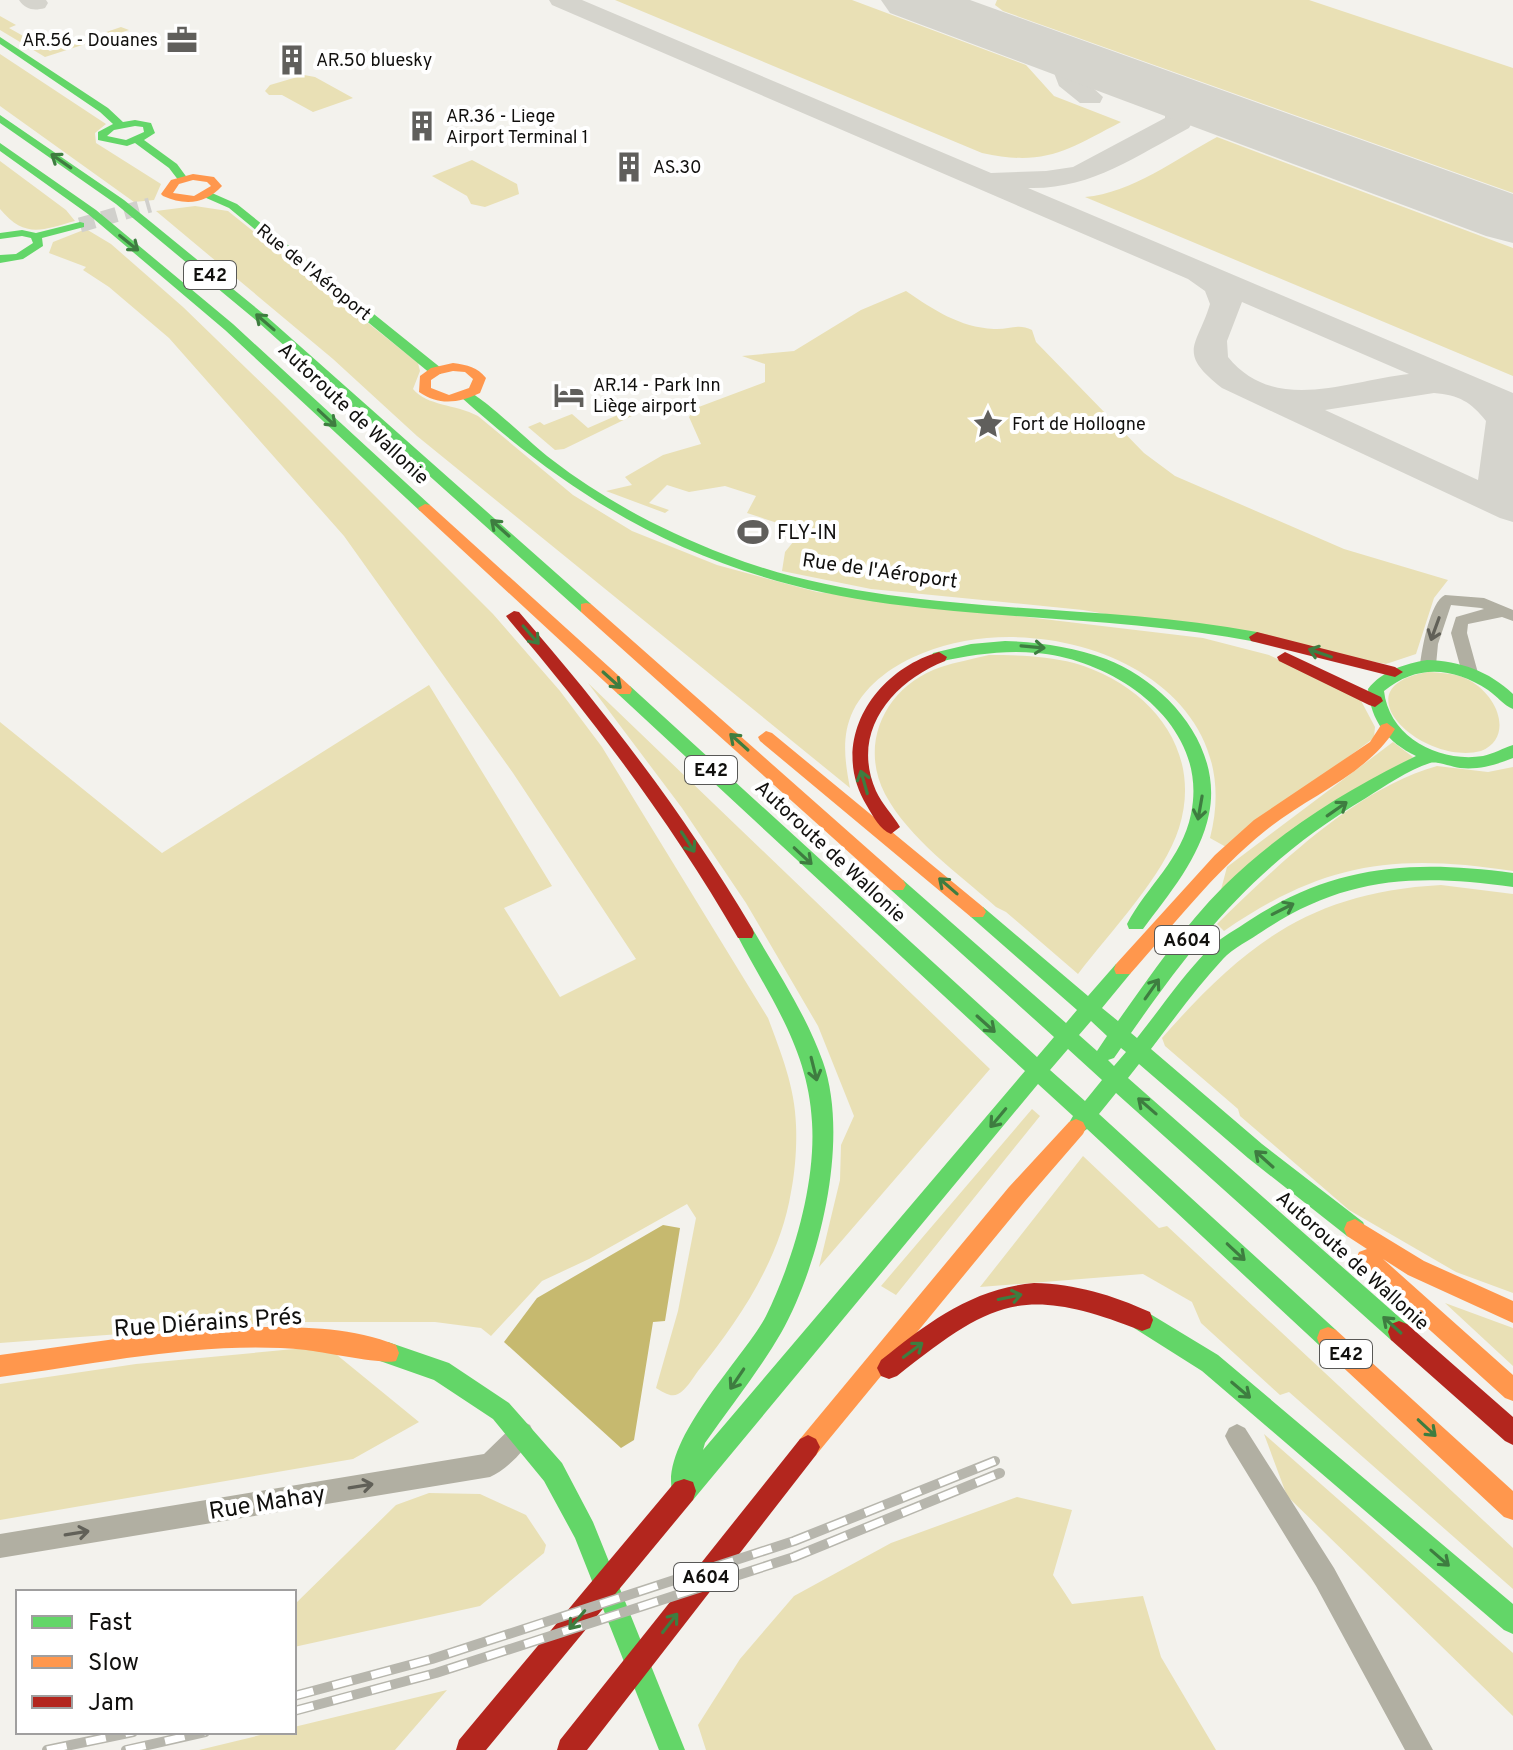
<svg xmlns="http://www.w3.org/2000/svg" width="1513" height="1750" font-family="Overpass,sans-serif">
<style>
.green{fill:#e9e0b5}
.water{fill:#c6b96f}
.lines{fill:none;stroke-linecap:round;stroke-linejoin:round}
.taxiway{fill:#d5d4cd;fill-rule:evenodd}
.runway{fill:#d5d4cd;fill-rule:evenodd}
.secondary-tunnel{stroke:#d1d0cc;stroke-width:15;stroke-dasharray:15 8;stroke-linecap:butt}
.street{fill:#b1afa2;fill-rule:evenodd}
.fast{fill:#63d668;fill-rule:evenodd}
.slow{fill:#ff974d;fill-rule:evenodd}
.jam{fill:#b3261e;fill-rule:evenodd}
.rail-casing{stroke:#b7b6ad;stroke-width:10}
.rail{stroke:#fff;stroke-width:7;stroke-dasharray:20;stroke-linecap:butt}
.oneway{stroke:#3e7d40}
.oneway2{stroke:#616058}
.labels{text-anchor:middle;stroke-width:8;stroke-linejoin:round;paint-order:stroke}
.far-poi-label{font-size:18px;fill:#11100e;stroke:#fff;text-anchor:start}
.far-street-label{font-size:18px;fill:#11100e;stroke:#fff}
.shield{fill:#fff;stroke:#585856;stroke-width:2}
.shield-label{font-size:18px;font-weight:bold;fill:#11100e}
.street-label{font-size:20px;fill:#11100e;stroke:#fff}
.poi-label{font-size:20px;fill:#11100e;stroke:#fff;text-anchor:start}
.near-street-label{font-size:24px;fill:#11100e;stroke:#fff}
</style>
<rect width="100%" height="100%" fill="#f3f2ed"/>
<path class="green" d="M615,0H852L1026,65L1054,96L1121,122C1067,150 1045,167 982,153Z
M997,0H1309L1513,68V193L1003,11L995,5Z
M0,16L16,25L9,28L50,51L121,27L129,30L45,57L0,30Z
M0,54L106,124L95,133L96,143L161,184L154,200L134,202L0,106Z
M304,75L315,77L353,98L313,112L282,95H269L265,91L270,85Z
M1217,137L1513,248V376L1085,197C1132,193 1176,159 1217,137Z
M472,160L517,184L519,194L485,207L471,204L467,196L432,176Z
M0,161L66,210L75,221C42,230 25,239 0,209Z
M195,206L228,211L418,363L420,371L413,389C427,406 455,404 478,416L573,495L632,531L717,565L817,592L1203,638L1269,655L1359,697L1375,727L1374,738L1226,847L1210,838C1252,676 1048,602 923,653C895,664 867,683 853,711C841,736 845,762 850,788L417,436L333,359L156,211Z
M86,229L111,244L183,307L278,399L493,614L560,691L602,747L768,1018C781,1053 795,1087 796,1125C797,1146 795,1172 791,1192C780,1259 740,1319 698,1371C693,1378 686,1390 678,1394C671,1398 663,1392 656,1388L678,1311L696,1218L687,1204L589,1259L542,1281L491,1336L481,1328L435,1322H281L0,1343V722L162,853L429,685L552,886L504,908L560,997L636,959L513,773L344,536L169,338L109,287L83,270L86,267L49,253L53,242Z
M906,291C934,310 959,327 994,329C1009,330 1018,323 1032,330L1036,342L1144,453L1175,476L1344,549L1448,580L1434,598L1416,654L1386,664L1083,610L871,589L782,571L785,552L802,531L747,513L756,496L725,486L689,492L667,485L649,503L669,510L665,513L606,491L632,485L625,477L663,455L701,444L689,417L696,408L765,382V364L742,356L794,351L861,310Z
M636,407V414L564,449L555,450L528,427L540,422L544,425L572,414L588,428Z
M989,655C1017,655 1046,656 1074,663C1148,684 1204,749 1179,828C1164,876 1110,932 1078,974L1006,912L996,907C958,873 909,839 885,794C858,742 887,685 941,667C956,662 973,659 989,655Z
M1428,672C1442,673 1457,673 1469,680C1500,697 1513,738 1481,751C1423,766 1337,687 1428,672Z
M588,683L990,1069L819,1267L840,1180L841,1145L854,1116L818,1026L746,903L682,808Z
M1393,742L1413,757L1219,897L1227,867Z
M1437,766L1488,772L1513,767V871C1395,853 1324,862 1224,931L1217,924C1277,866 1355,789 1437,766Z
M1441,885L1513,894V1293L1456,1272L1349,1210L1240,1116L1238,1109L1165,1046L1162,1038C1245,944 1311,892 1441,885Z
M1032,1109L1040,1116L896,1295L881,1286Z
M1083,1156L1159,1228L1167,1226L1513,1548V1589L1289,1392L1280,1395L1201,1323L1192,1302L1143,1274L980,1287Z
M1445,1303L1513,1328V1366Z
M326,1346L419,1422L353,1459L0,1520V1384L136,1364Z
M1264,1434L1513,1653V1716L1287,1496Z
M429,1493L480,1494L526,1515L546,1545L544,1553L480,1606L294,1647V1605L396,1505Z
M1017,1497L1072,1510L1053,1575L1072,1604L1143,1596L1161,1657L1216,1750H706L698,1725L740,1659L794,1596L891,1543Z
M447,1690L395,1750H199L273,1732H294V1727Z"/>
<path class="water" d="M663,1225L680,1228L665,1321L653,1322L634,1440L621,1448L504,1342L537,1298Z"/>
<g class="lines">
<path class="taxiway" d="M19,0H46L48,3L45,8C34,11 26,10 19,0Z
M549,0H582L991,173L1046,171L1073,167L1165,118V109L1158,103L1079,70L1081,77L1103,97L1100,103H1080L1059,86L1051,65L1028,47L1032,42L1041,39L1125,61L1129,67L1126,71C1147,79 1211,95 1189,128C1136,156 1090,190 1028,188L1513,393V522L1500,518L1222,388C1176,352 1197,347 1210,304L1205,291L1188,279L552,5ZM1242,302L1409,374C1349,380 1275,415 1228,357L1227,341ZM1434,393C1459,395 1471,402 1486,421L1478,480L1325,410Z"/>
<path class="runway" d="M881,0H970L1513,194V243L1486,236L890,13Z"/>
<path class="secondary-tunnel" d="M80,225L150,205"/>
<path class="street" d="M1445,595L1484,598L1513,610V621L1502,617L1468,624L1467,633L1478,673L1476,677H1464L1462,673L1451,633L1456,617L1484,609L1481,608L1451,605L1438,644L1436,665L1428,670L1420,665C1422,648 1430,602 1445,595Z
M522,1421L530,1425L534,1433C527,1449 506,1470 490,1477L0,1558V1534L484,1454L514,1425Z
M1237,1424L1245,1428L1334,1568L1433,1750H1405L1316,1586L1229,1444L1225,1436L1229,1428Z"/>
<path class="fast" d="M0,37L108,108L123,122L135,120L151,123L155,133L144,140L177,164L188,179L187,181H179L169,168L135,143L127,146L98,140V132L113,124L100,112L0,44ZM135,126L143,127L144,132L126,140L107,136L114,130Z
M0,115L124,200L266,316L591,604V612H581L258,322L116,204L0,123Z
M0,143L96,210L233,324L430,505V511H420L225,330L88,214L0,151Z
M204,193H212L237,204L441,368V374H431L229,208L204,197Z
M80,222L84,223V227L42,238L43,246L23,259L0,263V255L16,254L33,243L31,238L22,236L0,239V233L22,230L36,233Z
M467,391C484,397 532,445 551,459C604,500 663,531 726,555C894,620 1082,599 1257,632L1265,637L1257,642C1136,619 1012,620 890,604C715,580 592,515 462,398V392Z
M1005,641C1040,642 1073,647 1106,659C1166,682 1223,746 1209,814C1200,858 1169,894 1143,929H1129L1127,924C1147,886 1182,859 1191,814C1210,724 1114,659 1036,653C1003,650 971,655 939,662L931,657L933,653L971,644Z
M1427,660C1460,661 1489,671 1513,694V709C1503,705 1497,696 1488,690C1453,667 1417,664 1384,691C1389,737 1439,763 1483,756C1493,754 1503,748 1513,745V758C1495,765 1479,770 1460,768C1451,767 1438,761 1430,763C1408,770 1385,786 1366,798C1260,861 1201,933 1131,1033L1137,1038C1161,1008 1183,975 1210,948C1221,937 1237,929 1250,920C1336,864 1414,860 1513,873V887C1417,874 1346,876 1263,931C1250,940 1233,948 1223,959C1197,987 1174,1019 1151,1049L1262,1144L1363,1222L1366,1229L1363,1236L1355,1239L1347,1236L1248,1158L1139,1064L1128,1078L1407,1324L1410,1332L1407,1340L1399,1343L1391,1340L1116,1093L1099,1114L1336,1330L1339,1338L1336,1346L1328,1349L1320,1346L1087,1129L1076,1137L1069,1134L1066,1128L1073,1116L1038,1084L693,1500L684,1503L675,1500C651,1448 743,1360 766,1316C793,1261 816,1184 812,1122C808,1047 769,997 736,933L738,928H752C777,971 806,1014 823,1062C850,1139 820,1264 781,1333C759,1371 730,1407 705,1443L703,1450L1025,1071L618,694L616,690L618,686H630L1037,1057L1054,1037L891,890L888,885L891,880H903L1066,1023L1077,1010L971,917L968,912L971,907H983L1088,996L1116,964H1130L1132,969L1130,974L1102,1008L1118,1021C1151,975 1183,927 1224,886C1280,831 1346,790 1416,756C1387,742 1371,721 1368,689C1383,670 1405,664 1427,660ZM1091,1021L1107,1036L1097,1051L1079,1035ZM1121,1048L1126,1052L1114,1066L1108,1060L1114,1058ZM1068,1049L1102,1080L1085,1101L1050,1070Z
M1142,1309L1218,1355L1513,1604V1634L1504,1630L1202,1371L1134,1328L1131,1320L1134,1312Z
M388,1342L449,1363L509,1403L562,1463L593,1522L685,1750H659L575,1538L544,1481L493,1419L434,1380L380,1361L377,1353L380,1345Z"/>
<path class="slow" d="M193,174L214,177L222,186C206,204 185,206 163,196L161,194L171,180ZM193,180L207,182L211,186L194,196L173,193L179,184Z
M453,363C468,365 477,367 486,378L480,393C459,403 439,406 419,392L420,376L431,368ZM453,371L465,372L473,379L469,388L449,395L431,388V380L440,374Z
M425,504L430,505L630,686L632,690L630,694H618L420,511L418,508Z
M586,603L591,604L903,880L906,885L903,890H891L581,612V604Z
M1387,723L1395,729C1367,775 1306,797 1265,831C1214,872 1173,926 1130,974H1116L1114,969L1116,964L1215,855L1254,820L1370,742L1381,725Z
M766,731L772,733L983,907L986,912L983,917H971L760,741L758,737Z
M1076,1119L1083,1122L1086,1128L1083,1134L1025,1201L816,1455L808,1459L800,1455L796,1447L800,1439L1009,1187L1069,1122Z
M1355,1219L1424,1261L1513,1301V1323L1408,1275L1383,1259L1513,1375V1401L1505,1398L1359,1266L1356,1259L1359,1252L1367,1249L1347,1236L1344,1229L1347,1222Z
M248,1327C297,1327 350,1326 396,1345L399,1353L396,1361C386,1365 323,1352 306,1350C205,1340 99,1364 0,1377V1355L144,1335Z
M1328,1327L1336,1330L1513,1491V1520L1504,1517L1320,1346L1317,1338L1320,1330Z"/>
<path class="jam" d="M514,611L519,612C606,712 685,815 752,928L754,933L752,938H738C672,824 594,720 509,620L506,616Z
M1257,632L1395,667L1403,672L1395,677L1251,641L1249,637Z
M939,652L947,657L945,661C892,682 850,732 876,791C882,804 893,815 900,827L891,834C880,830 873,816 867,806C828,743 873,671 939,652Z
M1285,652L1381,697L1383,701L1375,707L1369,705L1279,661L1277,657Z
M1034,1283C1076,1284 1112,1295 1150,1312L1153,1320L1150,1328L1142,1331C1023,1284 993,1300 897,1376L889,1379L881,1376L877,1368L881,1360C929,1322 971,1289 1034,1283Z
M1399,1321L1407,1324L1513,1417V1445L1505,1441L1391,1340L1388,1332L1391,1324Z
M808,1435L816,1439L820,1447L816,1455L587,1750H557L560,1740L800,1439Z
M684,1479L693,1482L696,1491L693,1500L486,1750H456L459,1740L675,1482Z"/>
<g class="rail-casing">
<path id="rail" d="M294,1696L432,1659L794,1541L995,1461
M294,1711L436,1673L794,1557L1000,1473
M47,1750L133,1732
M126,1750L205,1732"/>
</g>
<use href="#rail" class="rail"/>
</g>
<defs><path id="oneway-shaft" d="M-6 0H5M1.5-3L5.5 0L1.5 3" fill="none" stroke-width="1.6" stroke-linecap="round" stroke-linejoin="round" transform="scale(2)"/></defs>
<g class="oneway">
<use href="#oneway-shaft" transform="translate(61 161) rotate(-145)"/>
<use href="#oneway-shaft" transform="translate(129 243) rotate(39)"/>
<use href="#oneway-shaft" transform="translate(265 322) rotate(-139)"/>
<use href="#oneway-shaft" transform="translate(327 418) rotate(43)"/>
<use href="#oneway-shaft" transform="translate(500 528) rotate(-138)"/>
<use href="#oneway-shaft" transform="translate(531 635) rotate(49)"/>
<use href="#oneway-shaft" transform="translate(1033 647) rotate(5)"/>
<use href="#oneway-shaft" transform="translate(1320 653) rotate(-161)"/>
<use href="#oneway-shaft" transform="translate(612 680) rotate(42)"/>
<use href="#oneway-shaft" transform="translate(739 742) rotate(-138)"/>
<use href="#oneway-shaft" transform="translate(864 782) rotate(-106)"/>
<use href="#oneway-shaft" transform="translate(1200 808) rotate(100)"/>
<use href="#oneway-shaft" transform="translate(1337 809) rotate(-35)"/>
<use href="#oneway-shaft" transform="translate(688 842) rotate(57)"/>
<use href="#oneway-shaft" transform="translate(803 856) rotate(43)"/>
<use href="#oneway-shaft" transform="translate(948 886) rotate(-139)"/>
<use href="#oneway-shaft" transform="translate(1283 909) rotate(-27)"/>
<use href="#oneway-shaft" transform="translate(1152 989) rotate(-55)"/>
<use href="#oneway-shaft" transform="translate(986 1024) rotate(42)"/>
<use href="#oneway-shaft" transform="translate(814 1069) rotate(76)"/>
<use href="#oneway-shaft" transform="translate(1147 1106) rotate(-139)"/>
<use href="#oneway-shaft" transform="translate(998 1118) rotate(130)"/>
<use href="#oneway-shaft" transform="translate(1264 1159) rotate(-138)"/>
<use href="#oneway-shaft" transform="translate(1236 1252) rotate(43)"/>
<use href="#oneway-shaft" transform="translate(1010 1297) rotate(-12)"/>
<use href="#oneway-shaft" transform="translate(1392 1325) rotate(-138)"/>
<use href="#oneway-shaft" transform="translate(913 1350) rotate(-37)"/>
<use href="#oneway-shaft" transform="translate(737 1379) rotate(124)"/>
<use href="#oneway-shaft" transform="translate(1241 1390) rotate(40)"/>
<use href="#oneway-shaft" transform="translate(1427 1428) rotate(43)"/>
<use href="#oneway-shaft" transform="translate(1440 1558) rotate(41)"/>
<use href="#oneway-shaft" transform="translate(577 1620) rotate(130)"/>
<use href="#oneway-shaft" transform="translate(670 1623) rotate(-52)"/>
</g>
<g class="oneway2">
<use href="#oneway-shaft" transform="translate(1435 629) rotate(110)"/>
<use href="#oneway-shaft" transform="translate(361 1486) rotate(-9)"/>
<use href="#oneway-shaft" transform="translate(77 1533) rotate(-9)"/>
</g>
<defs>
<g id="office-bare" transform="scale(2.4)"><path d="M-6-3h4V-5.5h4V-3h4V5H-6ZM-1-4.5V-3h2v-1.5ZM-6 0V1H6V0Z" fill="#605f5c" stroke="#fff" stroke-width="2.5" paint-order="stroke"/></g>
<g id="building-bare" transform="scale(2.4)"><path d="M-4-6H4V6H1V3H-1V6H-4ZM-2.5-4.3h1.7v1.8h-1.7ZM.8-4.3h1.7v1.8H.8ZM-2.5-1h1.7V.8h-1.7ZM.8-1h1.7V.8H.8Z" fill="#605f5c" stroke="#fff" stroke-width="2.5" paint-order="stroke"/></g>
<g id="hotel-bare" transform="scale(2.4)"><path d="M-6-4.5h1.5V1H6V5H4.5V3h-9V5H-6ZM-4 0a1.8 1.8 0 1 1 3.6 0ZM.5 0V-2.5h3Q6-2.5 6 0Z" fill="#605f5c" stroke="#fff" stroke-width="2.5" paint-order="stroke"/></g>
<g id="sight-bare" transform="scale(2.4)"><path d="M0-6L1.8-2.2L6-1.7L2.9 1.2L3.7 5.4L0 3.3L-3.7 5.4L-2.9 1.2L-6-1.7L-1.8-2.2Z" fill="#605f5c" stroke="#fff" stroke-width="2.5" paint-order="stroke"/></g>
<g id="stadium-bare" transform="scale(2.4)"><path d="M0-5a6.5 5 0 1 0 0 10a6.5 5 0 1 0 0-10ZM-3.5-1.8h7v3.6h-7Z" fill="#605f5c" stroke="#fff" stroke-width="2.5" paint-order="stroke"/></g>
</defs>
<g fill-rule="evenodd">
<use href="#office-bare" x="182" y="40"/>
<use href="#building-bare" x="292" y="60"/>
<use href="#building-bare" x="422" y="126"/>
<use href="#building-bare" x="629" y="167"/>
<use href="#hotel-bare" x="569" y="395"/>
<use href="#sight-bare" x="988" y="424"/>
<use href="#stadium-bare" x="753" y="532"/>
</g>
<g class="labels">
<g class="far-poi-label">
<text x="158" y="46" text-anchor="end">AR.56 - Douanes</text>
<text x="316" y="66">AR.50 bluesky</text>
<text x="446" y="122">AR.36 - Liege<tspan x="446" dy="21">Airport Terminal 1</tspan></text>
<text x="653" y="173">AS.30</text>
<text x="593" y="391">AR.14 - Park Inn<tspan x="593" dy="21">Liège airport</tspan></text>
<text x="1012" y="430">Fort de Hollogne</text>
</g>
<g class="far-street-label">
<text transform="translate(314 272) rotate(39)" y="6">Rue de l'Aéroport</text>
</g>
<g class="shield">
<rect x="184" y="261" width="52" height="28" rx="6"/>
<rect x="685" y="756" width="52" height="28" rx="6"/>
<rect x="1155" y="926" width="64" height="28" rx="6"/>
<rect x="1320" y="1340" width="52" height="28" rx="6"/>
<rect x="674" y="1563" width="64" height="28" rx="6"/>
</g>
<g class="shield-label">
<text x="210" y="281">E42</text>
<text x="711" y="776">E42</text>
<text x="1187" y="946">A604</text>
<text x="1346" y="1360">E42</text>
<text x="706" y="1583">A604</text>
</g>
<g class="street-label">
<text transform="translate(354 413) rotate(43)" y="7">Autoroute de Wallonie</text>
<text transform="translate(880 570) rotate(8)" y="7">Rue de l'Aéroport</text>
<text transform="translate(831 851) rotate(43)" y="7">Autoroute de Wallonie</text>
<text transform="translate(1353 1260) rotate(42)" y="7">Autoroute de Wallonie</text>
</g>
<g class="poi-label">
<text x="777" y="539">FLY-IN</text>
</g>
<g class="near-street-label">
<text transform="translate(208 1322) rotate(-4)" y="8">Rue Diérains Prés</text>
<text transform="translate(267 1502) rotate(-9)" y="8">Rue Mahay</text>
</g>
</g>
<rect x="16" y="1590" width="280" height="144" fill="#ffffff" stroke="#a09f9f" stroke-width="2"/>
<rect x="32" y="1616" width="40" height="12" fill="#63d668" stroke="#a09f9f" stroke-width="2"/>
<text x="88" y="1630" font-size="24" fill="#11100e">Fast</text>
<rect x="32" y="1656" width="40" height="12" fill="#ff974d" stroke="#a09f9f" stroke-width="2"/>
<text x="88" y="1670" font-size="24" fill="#11100e">Slow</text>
<rect x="32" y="1696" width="40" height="12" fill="#b3261e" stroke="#a09f9f" stroke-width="2"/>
<text x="88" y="1710" font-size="24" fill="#11100e">Jam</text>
</svg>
